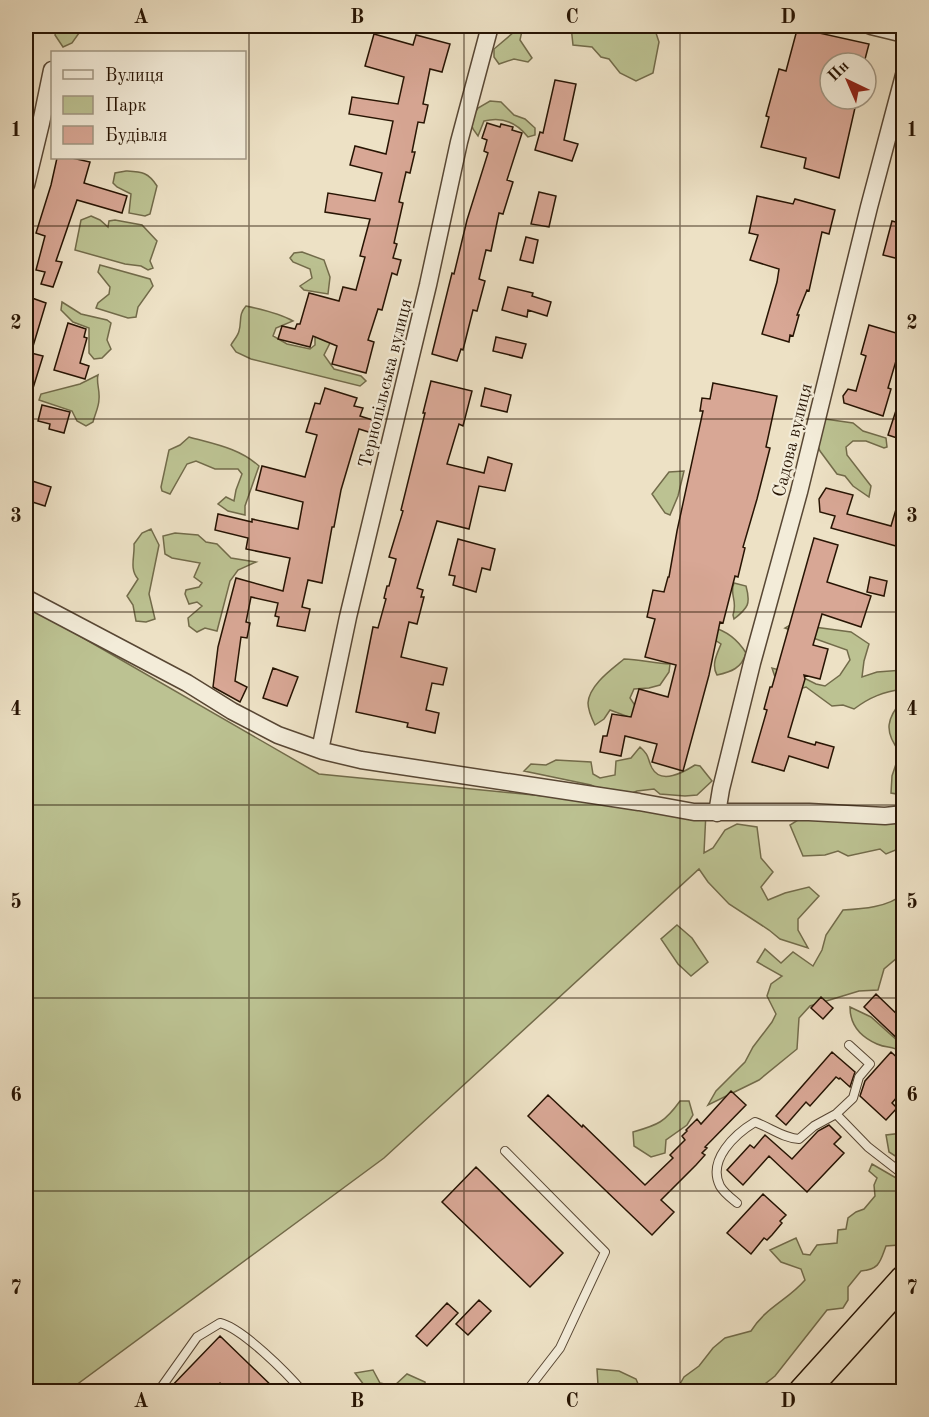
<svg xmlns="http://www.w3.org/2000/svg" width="929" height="1417" font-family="'Old Standard TT',serif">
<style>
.green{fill:#bcc292;stroke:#726b4a;stroke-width:1.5}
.building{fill:#d8a795;stroke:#271403;stroke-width:1.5}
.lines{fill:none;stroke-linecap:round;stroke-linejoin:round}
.service-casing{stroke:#584734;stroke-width:10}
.minor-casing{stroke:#584734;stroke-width:19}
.trunk-casing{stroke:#271403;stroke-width:31}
.service{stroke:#f3ecd9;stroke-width:8}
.minor{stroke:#f3ecd9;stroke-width:16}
.trunk{stroke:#ede1c5;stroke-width:28}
.grid{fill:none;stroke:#271403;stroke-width:1.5;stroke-opacity:0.55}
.labels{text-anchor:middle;stroke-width:4.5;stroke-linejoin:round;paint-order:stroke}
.street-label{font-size:18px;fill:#271403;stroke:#f3ecd9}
.neatline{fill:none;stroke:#271403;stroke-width:2}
.grid-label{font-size:20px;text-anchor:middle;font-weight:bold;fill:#271403}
</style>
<rect width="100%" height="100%" fill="#ede1c5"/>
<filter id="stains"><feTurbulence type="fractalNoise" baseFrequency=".00333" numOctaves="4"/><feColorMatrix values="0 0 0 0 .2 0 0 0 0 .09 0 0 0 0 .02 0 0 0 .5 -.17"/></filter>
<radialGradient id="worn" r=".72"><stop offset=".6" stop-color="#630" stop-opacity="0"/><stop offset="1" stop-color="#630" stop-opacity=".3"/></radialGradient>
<path class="green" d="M57,26H84L72,43L63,47L55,35Z
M508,26H523L520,40L532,58L528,62L514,59L499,64L494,57V49L514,32Z
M571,26L654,27L659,42L653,73L636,81L620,73L609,59L601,57L592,47L573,45Z
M490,101L501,102L514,115L525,119L535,128V135L528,137C517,123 503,116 484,121L478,136L473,129L470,120L478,108Z
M126,171C142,172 148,172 157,186L150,214L145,216L129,213L131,194L117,187L113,183L115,173Z
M91,216L100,220L108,227L109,221L115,220L142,225L157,241L150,261L153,268L148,270L141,266L125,264L75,250L81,220Z
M302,252L324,260L330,277L328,294L304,290L300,286L312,278L310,269L293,262L290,258L294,253Z
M100,265L150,279L153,286L138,307L136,317L128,318L96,308L98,303L109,294L110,287L98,272Z
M62,302L81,314L107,320L111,323L107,340L111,349L102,358L94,359L89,353V328L73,322L61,310Z
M246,306C260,309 281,314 293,321L276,328L273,336L287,344L310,349L315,345V338L324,327L332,339L324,355L334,369L361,376L366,381L360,386L251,359L236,352L231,345C233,341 238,336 239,331C242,321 238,315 246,306Z
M98,375C96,382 100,390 99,399C99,407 95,414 93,422L86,426L77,421L72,411L39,400L41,394L80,384Z
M825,419L853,423L863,431L886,438L887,447L884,448L866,441H853L846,447L847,455L871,486L869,497L853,486L845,476L837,474L820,451L817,444Z
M189,437C214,444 239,448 259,466L245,506V515L228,511L218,504L226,497L234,501L236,490L242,474L238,469H215L196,461L187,464L170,494L162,491L161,487L169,450L180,445Z
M684,471L678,496L670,515L665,513L652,494L669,472Z
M151,529L159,545L149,594L155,619L146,622L136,621L133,605L127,596L138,579C129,569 135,556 134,544L142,533Z
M175,533L198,535L206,542L217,544L231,558L256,562L238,570L230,581L217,631L205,628L197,632L189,626L188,618L202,606L197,602L189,604L185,594L186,590L199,587L202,583L194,577L200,563L172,558L165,554L163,536Z
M734,583L746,586C751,604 748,608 734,619L733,615C738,600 729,595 734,583Z
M26,605L319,774L706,812L704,853L713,848L725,830L737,824L757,827L761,858L773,872L761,887L768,900L785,893L809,887L819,896L798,919V930L808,948L780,939L769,930L729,904L708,882L699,869L384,1158L68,1391L26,1392Z
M792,624L851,632L869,644L864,661L862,677L877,672L903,670V691V689C883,692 870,697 854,709L843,705L832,706L806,687L796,690L776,680L772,668L798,675L816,684L825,686L840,675L850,660L847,650L785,628Z
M712,627C727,631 738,640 746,653C742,668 731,672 717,675C711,665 717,654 721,644L712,638Z
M624,659C640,659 655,664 670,664L669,672L660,685L649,688L634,689L630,698L636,707L634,719L610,710L604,719L595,725C592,719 588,710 588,703C589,685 612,669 624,659Z
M903,699V795L891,793L892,776L900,752C883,731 887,718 903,699Z
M640,747C650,756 647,758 652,768C661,785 684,772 695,765L700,766L712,781L697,795L685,796L660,794L654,789L637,791L625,796L607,793L591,785L524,771L531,764L546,765L556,760L591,762L593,774L600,778L615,775L616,761L631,758Z
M903,809V847L886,854L880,849L848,856L838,851L825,855L803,856L790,825L801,818Z
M903,894V936L898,957L884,969L878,990L859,991L810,1006L799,1018L797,1049L759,1080L708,1105L716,1091L745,1062L753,1047L772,1022L776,1014L767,996L771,984L782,976L757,962L765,949L781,963L793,952L813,966L822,950L826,935L843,910C862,909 889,907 903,894Z
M677,925L692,938L708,962L691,976L678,964L661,939Z
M850,1007L871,1017L899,1042H903V1056C892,1043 890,1050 877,1044C861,1037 850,1025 850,1007Z
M680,1101H689L693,1115L687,1125L666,1140L665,1153L651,1157L634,1146L633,1132C658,1125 665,1122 680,1101Z
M903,1133H904L903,1161L889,1152L886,1135Z
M872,1164L903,1182V1240L899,1245L886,1246C880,1262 880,1269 861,1271L848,1287V1300L843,1308L827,1310L775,1376L756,1391H676L684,1377L699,1366L713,1348L725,1338L751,1331C766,1307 788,1300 805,1280L801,1269L781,1262L770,1250L796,1238L803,1254L810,1255L817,1245L837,1243L838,1230L846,1229L848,1218L856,1212L864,1209L875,1196L874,1185L877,1178L869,1171Z
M597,1369L619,1371L636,1379L641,1391H602L598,1385Z
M373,1370L380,1383L394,1386L407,1374L425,1382L426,1391H367V1389L355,1373Z"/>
<path class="building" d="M798,26H821L819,33L869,44L864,63H830V99H857L839,178L804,168L806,158L761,147L769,117L766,116L779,69L786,71Z
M374,34L413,45L416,35L450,44L442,72L430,69L423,104L428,105L424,123L418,122L412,152H415L410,173L406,172L399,202L403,203L394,243L397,244L393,258L401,260L397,275L392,273L382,310L378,309L368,340L374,342L366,373L332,364L337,346L313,336L310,347L278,339L282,326L295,329L297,324H300L309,293L339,301L343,287L356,290L365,257L360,256L370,219L325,212L328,193L375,201L382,173L350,165L355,146L386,154L393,121L349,114L352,97L398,104L404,77L365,66Z
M555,80L576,84L564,140L578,144L572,161L535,150L540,132L543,133Z
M487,123L500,127L501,124L513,127L512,130L522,133L507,180L513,182L503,214L499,213L491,251L486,250L479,279L485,281L477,311L473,310L463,350L461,349L457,361L432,354L452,273L454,274L467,220L488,153L484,151L487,140L482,138Z
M57,158H72L90,162L84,183L127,196L122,213L77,200L56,261L62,262L53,287L41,284L45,272L36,270L45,236L36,233L51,185Z
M539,192L556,196L549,227L531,224Z
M757,196L793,204L795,199L835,210L829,234L822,232L809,291L807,290L797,315H799L793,336L790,335L789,342L762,334L777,282L779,269L750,260L758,235L749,233Z
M892,221L903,224V260L883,255Z
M526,237L538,240L533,263L520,260Z
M508,287L533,293L532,296L551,302L547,316L528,310L527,317L502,310Z
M32,298L46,303L31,353L43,356L29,401H26V301L30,303Z
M68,323L86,329L84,337L87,338L80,363L89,366L85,379L54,370Z
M869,325L903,335V355L898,354L888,388L891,389L883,416L844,403L843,396L848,389L856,391L866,356L861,354Z
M496,337L526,344L522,358L493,351Z
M431,381L472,391L463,426L459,424L447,464L484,473L488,457L512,464L505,491L479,486L469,529L437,521L417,588L423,590L421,597H424L417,624L409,622L401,657L447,668L443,685L432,683L426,710L439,713L435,733L407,727L408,723L356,712L373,627L378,628L386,599L384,598L387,586H389L396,559L389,557L403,511L401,510L425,413H423Z
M713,383L777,396L766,447L770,448L757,499L743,547L745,548L738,577L735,576L723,623L720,622L709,675L683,771L652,762L657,744L625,736L621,756L600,752L603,736H607L612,714L631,717L639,689L668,697L676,665L645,657L655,619L647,617L653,590L664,592L668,577H669L677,531L703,411H700L702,398L710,399Z
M325,388L357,398L354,406L363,408L360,416L379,422L375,434L359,429L341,490L334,527H332L322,583L308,580L302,607L310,609L305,631L277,626L279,617L275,616L278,603L251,597L246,622L250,623L247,638L241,637L235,681L247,687L240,702L213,687L218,647L236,578L283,591L290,558L246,549L248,538L215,530L218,514L252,522V519L298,529L303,502L256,490L262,466L305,477L317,435L306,432L315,403L320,404Z
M485,388L511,395L507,412L481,406Z
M901,395L903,396V440L888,435Z
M42,405L70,412L64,433L49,429L50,424L38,421Z
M26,479L51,487L45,506L26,500Z
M826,488L853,495L847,514L891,526L900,496L903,497V548L831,528L835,516L820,512L819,499Z
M814,538L838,545L827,582L871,596L861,627L822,614L813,645L828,649L820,679L804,675L805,679L788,737L815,745L816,742L834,747L828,768L789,756L784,771L752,762L767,710L764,709L770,687H772Z
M458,539L495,549L490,570L482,568L476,592L453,585L455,576L449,575Z
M870,577L887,581L884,596L867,592Z
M273,668L298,677L287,706L263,698Z
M876,994L903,1020V1044L864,1007Z
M821,997L833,1008L823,1019L811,1008Z
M832,1052L855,1072L850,1087L840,1078L839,1079L836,1077L810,1106L806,1102L786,1125L776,1116Z
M891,1052L903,1063V1090L892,1103L897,1108L886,1120L860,1096L865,1081Z
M731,1091L746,1105L705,1147L707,1148L702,1153L705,1155L696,1165L661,1200L674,1212L652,1235L528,1116L548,1095L582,1127L583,1125L645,1185L673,1158L670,1155L685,1140L682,1136L687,1131L686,1130L697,1119L701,1124Z
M829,1125L841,1137L834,1144L844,1153L807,1192L769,1156L743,1185L727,1170L750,1145L754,1148L765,1135L792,1159L818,1131Z
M476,1167L563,1253L530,1287L442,1202Z
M763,1194L786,1215L780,1221L782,1223L772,1235L767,1240L764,1238L751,1254L727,1233Z
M479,1300L491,1311L468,1335L456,1324Z
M447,1303L458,1313L427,1346L416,1336Z
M220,1336L278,1392H228L220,1383L211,1392H166Z"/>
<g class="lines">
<g class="service-casing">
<path id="service" d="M836,1114L853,1098L859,1077L870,1064L849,1045
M505,1151L605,1252L560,1348L526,1392
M737,1203C731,1198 724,1193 720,1186C707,1160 735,1134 755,1122C771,1128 783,1138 799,1139L814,1126L836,1114L868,1147L904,1175
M158,1392L197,1337L220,1323C242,1328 287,1373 303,1392"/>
</g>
<g class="minor-casing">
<path id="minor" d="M871,26L904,34
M26,185L41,123L52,70
M26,598L187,683L232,711L278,735L323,751L361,760L639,802L694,812H809L885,816L904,814
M320,750L348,617L428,285L459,142L490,26
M717,813L721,789L752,663L799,492L869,207L904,75"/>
</g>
<g class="trunk-casing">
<path id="trunk" d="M803,1392L904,1280"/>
</g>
<use href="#service" class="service"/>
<use href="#minor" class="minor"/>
<use href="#trunk" class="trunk"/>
</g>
<path class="grid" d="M249,26V1392M464,26V1392M680,26V1392M26,226H904M26,419H904M26,612H904M26,805H904M26,998H904M26,1191H904"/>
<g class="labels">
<g class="street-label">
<text transform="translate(385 383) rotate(-76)" y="6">Тернопільська вулиця</text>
<text transform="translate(792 440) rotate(-76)" y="6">Садова вулиця</text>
</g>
</g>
<rect width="929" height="1417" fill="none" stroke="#ede1c5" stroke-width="66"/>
<rect x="51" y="51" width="195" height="108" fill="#f3ecd9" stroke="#a19683" stroke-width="1.5"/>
<rect x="63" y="70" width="30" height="9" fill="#f3ecd9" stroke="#a19683" stroke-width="1.5"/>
<text x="105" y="81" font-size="18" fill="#271403">Вулиця</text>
<rect x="63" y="96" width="30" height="18" fill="#bcc292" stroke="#a19683" stroke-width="1.5"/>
<text x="105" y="111" font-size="18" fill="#271403">Парк</text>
<rect x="63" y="126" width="30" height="18" fill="#d8a795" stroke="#a19683" stroke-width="1.5"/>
<text x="105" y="141" font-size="18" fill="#271403">Будівля</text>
<g transform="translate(848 81) rotate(316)"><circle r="28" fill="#f3ecd9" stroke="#a19683" stroke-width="1.5"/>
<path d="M0-4.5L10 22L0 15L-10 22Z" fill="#8f2418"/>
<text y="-9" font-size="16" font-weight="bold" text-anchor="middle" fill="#271403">Пн</text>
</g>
<rect x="33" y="33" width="863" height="1351" class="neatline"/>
<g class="grid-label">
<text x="141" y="23">A</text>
<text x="357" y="23">B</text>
<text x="572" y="23">C</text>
<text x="788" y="23">D</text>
<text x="16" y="136">1</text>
<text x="912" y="136">1</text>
<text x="16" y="329">2</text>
<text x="912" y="329">2</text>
<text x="16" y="522">3</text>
<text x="912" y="522">3</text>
<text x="16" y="715">4</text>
<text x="912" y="715">4</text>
<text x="16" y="908">5</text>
<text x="912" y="908">5</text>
<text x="16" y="1101">6</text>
<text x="912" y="1101">6</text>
<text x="16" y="1294">7</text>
<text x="912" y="1294">7</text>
<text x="141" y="1407">A</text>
<text x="357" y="1407">B</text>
<text x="572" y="1407">C</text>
<text x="788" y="1407">D</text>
</g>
<rect width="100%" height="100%" filter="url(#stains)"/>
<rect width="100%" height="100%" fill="url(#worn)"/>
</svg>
